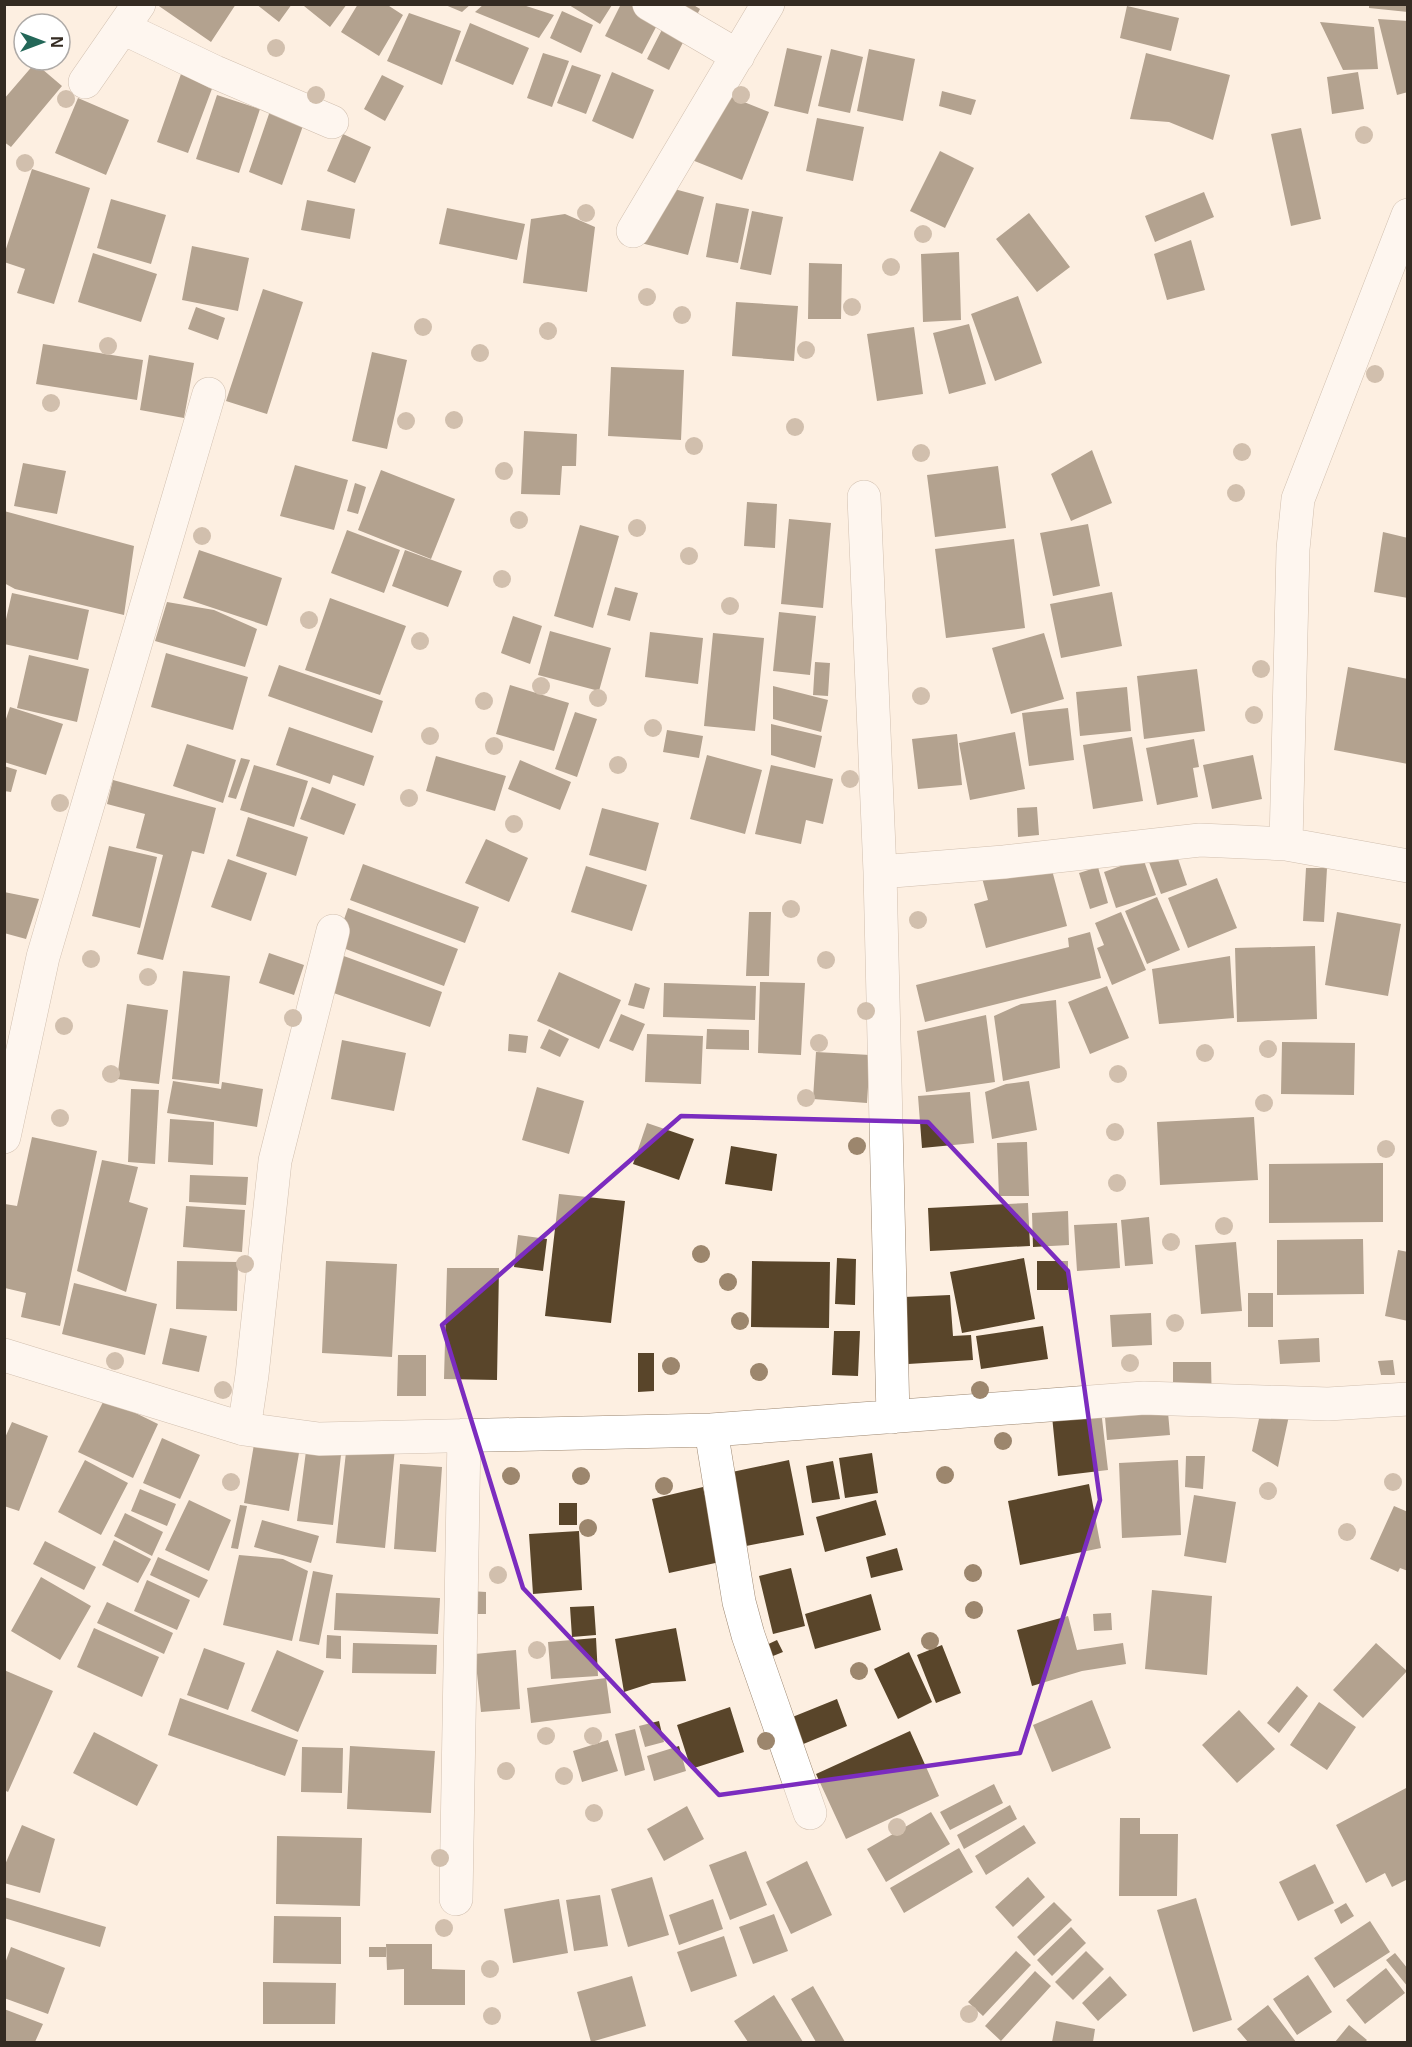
<svg xmlns="http://www.w3.org/2000/svg" width="1412" height="2047" font-family="Arial,sans-serif">
<style>
.building{fill:#59452a}
.lines{fill:none;stroke-linecap:round;stroke-linejoin:round}
.street-casing{stroke:#9c8771;stroke-width:34}
.street{stroke:#fff;stroke-width:33}
.tree{fill:#9c866d}
.marked{fill:none;stroke:#7b2cbf;stroke-width:4.5;stroke-linejoin:round}
</style>
<rect width="100%" height="100%" fill="#fdefe1"/>
<path class="building" d="M156,4H236L211,42Z
M256,4H292L279,22Z
M305,4H347L330,27L304,6Z
M358,4H386L403,15L379,56L341,32Z
M443,4H471L462,12Z
M484,4H520L554,15L539,38L475,12Z
M621,4H668L642,54L605,36Z
M675,4H692L700,9L669,70L647,59Z
M569,5H612L600,24Z
M1369,5H1408V12L1369,8Z
M1127,6L1179,18L1171,51L1120,38Z
M562,11L593,25L581,53L550,38Z
M409,13L461,31L442,85L387,61Z
M1378,19L1408,21V92L1397,95Z
M1320,22L1374,27L1378,69L1343,70Z
M470,23L529,48L513,85L455,61Z
M787,48L822,56L808,114L774,106Z
M831,49L863,57L850,113L818,106Z
M869,49L915,59L903,121L857,111Z
M543,53L569,61L552,107L527,98Z
M1146,53L1230,75L1213,140L1169,122L1130,119Z
M35,63L62,86L11,147L4,142V99Z
M572,65L601,75L586,114L557,103Z
M612,72L654,90L633,139L592,121Z
M1358,72L1364,109L1332,114L1327,77Z
M181,74L213,86L188,153L157,142Z
M382,75L404,86L385,121L364,109Z
M714,90L769,112L742,180L687,158Z
M942,91L976,100L971,115L939,106Z
M217,95L260,109L239,173L196,159Z
M78,98L129,120L106,175L55,153Z
M270,111L304,123L282,185L249,172Z
M817,118L864,127L853,181L806,171Z
M1301,128L1321,219L1291,226L1271,134Z
M343,134L371,147L355,183L327,171Z
M940,151L974,168L945,228L910,211Z
M32,169L90,188L54,304L17,293L25,269L4,262V255Z
M652,183L704,197L688,255L637,242Z
M1204,192L1214,217L1155,242L1145,216Z
M111,199L166,215L151,264L97,248Z
M307,200L355,209L350,239L301,230Z
M716,203L749,209L738,263L706,257Z
M447,208L525,224L517,260L439,244Z
M752,211L783,217L771,275L740,269Z
M1029,213L1070,267L1037,292L996,239Z
M565,214L595,227L587,292L523,283L531,219Z
M1191,240L1205,290L1167,300L1154,254Z
M192,246L249,258L238,311L182,300Z
M959,252L961,320L923,322L921,254Z
M93,253L157,274L141,322L78,302Z
M809,263L842,264L841,319H808Z
M263,289L303,302L267,414L226,401Z
M1018,296L1042,363L995,381L971,314Z
M736,302L798,306L794,361L732,356Z
M196,307L225,318L218,340L188,329Z
M969,324L986,384L949,394L933,333Z
M914,327L923,394L877,401L867,334Z
M43,344L143,360L137,400L36,384Z
M372,352L407,360L387,449L352,441Z
M149,355L194,363L184,418L140,410Z
M611,367L684,370L681,440L608,436Z
M524,431L577,434L576,466H562L560,495L521,494Z
M1092,450L1112,503L1071,521L1051,474Z
M23,463L66,471L57,514L14,506Z
M295,465L348,480L334,530L280,516Z
M998,466L1006,528L935,537L927,475Z
M381,470L455,499L431,559L358,530Z
M355,483L366,487L358,514L347,511Z
M747,502L777,504L775,548L744,546Z
M4,511L134,546L124,615L15,589L4,583Z
M789,519L831,523L823,608L781,604Z
M1088,524L1100,586L1053,596L1040,533Z
M580,525L619,536L593,628L554,616Z
M347,530L400,550L384,593L331,573Z
M1383,532L1408,538V598L1374,592Z
M1014,539L1025,628L946,638L935,549Z
M199,550L282,578L267,626L183,598Z
M405,550L462,571L448,607L392,586Z
M615,587L638,593L630,621L607,615Z
M1112,592L1122,646L1061,658L1050,604Z
M12,593L89,610L78,660L4,644V628Z
M330,598L406,626L380,695L305,670Z
M167,602L214,610L257,629L245,667L155,641Z
M779,612L816,616L810,675L773,671Z
M513,616L542,626L530,664L501,653Z
M550,631L611,648L599,691L538,675Z
M650,632L703,638L698,684L645,677Z
M713,633L764,638L755,731L704,726Z
M1044,633L1064,699L1011,714L992,648Z
M166,653L248,677L233,730L151,707Z
M29,655L89,669L77,722L17,708Z
M815,662L830,663L828,696L813,695Z
M279,665L383,701L372,733L268,696Z
M1348,667L1408,679V764L1334,750Z
M1197,669L1205,731L1144,739L1137,676Z
M510,685L569,703L554,751L496,734Z
M773,686L828,700L821,732L773,719Z
M1127,687L1131,731L1080,736L1076,692Z
M10,707L63,724L46,775L4,762V725Z
M1068,708L1074,760L1029,766L1022,713Z
M575,712L597,719L577,777L555,769Z
M771,724L822,736L815,768L771,755Z
M289,727L374,756L364,786L333,775L330,784L276,765Z
M667,730L703,736L699,758L663,752Z
M1015,732L1025,789L970,800L959,743Z
M957,734L962,785L918,789L912,739Z
M1132,737L1143,801L1093,809L1083,745Z
M1194,739L1199,767L1193,768L1198,797L1157,805L1146,748Z
M187,744L236,760L223,803L173,786Z
M707,755L762,770L745,834L690,819Z
M1253,755L1262,799L1212,809L1203,765Z
M436,756L506,776L495,811L426,791Z
M241,758L250,760L236,799L228,797Z
M520,760L571,782L560,810L508,789Z
M254,765L308,781L294,827L240,810Z
M771,765L833,779L823,824L806,820L801,844L755,834Z
M4,766L17,770L11,792L4,791Z
M113,780L216,808L204,854L192,851L163,960L137,954L163,855L136,848L145,814L107,804Z
M312,787L356,804L344,835L300,819Z
M1037,807L1039,835L1018,837L1017,808Z
M602,808L659,823L646,871L589,855Z
M248,817L308,837L296,876L236,856Z
M486,839L528,858L509,902L465,883Z
M1173,844L1187,885L1161,894L1146,854Z
M109,846L157,857L140,928L92,916Z
M1143,858L1156,895L1116,908L1104,872Z
M228,859L267,873L251,921L211,907Z
M1049,859L1067,926L986,948L974,904L988,900L982,878Z
M363,864L479,907L465,943L350,900Z
M586,866L647,885L632,931L571,912Z
M1098,867L1108,903L1090,909L1079,873Z
M1306,868H1327L1324,922L1303,921Z
M1217,878L1237,928L1188,948L1168,898Z
M4,892L39,899L26,939L4,933Z
M1157,897L1180,950L1147,964L1125,911Z
M348,908L458,949L444,986L335,945Z
M749,912H771L769,976H746Z
M1121,912L1146,970L1112,985L1097,948L1104,945L1095,923Z
M1337,912L1401,924L1388,996L1325,985Z
M1090,932L1101,978L925,1022L916,985L1069,947L1068,938Z
M1315,946L1317,1019L1237,1022L1235,948Z
M269,953L304,965L294,995L259,983Z
M341,955L442,992L430,1027L328,991Z
M1230,956L1234,1018L1159,1024L1152,969Z
M183,971L230,976L219,1084L172,1079Z
M559,972L621,1000L599,1049L537,1021Z
M760,982L805,983L801,1055L758,1053Z
M635,983L650,988L644,1009L628,1005Z
M664,983L756,986L755,1020L663,1017Z
M1107,986L1129,1038L1090,1054L1068,1002Z
M1056,1000L1060,1068L1003,1081L994,1016L1021,1004Z
M127,1004L168,1010L159,1084L117,1079Z
M621,1014L645,1024L633,1051L609,1041Z
M986,1015L995,1082L926,1092L917,1031Z
M549,1029L569,1039L560,1057L540,1048Z
M707,1029L749,1030V1050L706,1049Z
M509,1034L528,1036L526,1053L508,1051Z
M647,1034L703,1036L701,1084L645,1082Z
M342,1040L406,1053L394,1111L331,1099Z
M1282,1042L1355,1043L1354,1095L1281,1094Z
M816,1052L870,1055L867,1103L813,1099Z
M173,1081L221,1089L222,1082L263,1089L257,1127L167,1113Z
M1029,1081L1037,1130L992,1139L985,1092L1006,1084Z
M537,1087L584,1101L569,1154L522,1140Z
M131,1089L159,1090L155,1164L128,1162Z
M970,1092L974,1143L922,1148L918,1096Z
M1254,1117L1258,1180L1160,1185L1157,1122Z
M170,1119L214,1122L213,1165L168,1162Z
M647,1123L694,1139L679,1180L633,1164Z
M32,1137L97,1151L60,1326L21,1317L26,1293L5,1288V1204L17,1206Z
M1027,1142L1029,1196H999L997,1143Z
M731,1146L777,1154L772,1191L725,1184Z
M102,1160L138,1167L129,1202L148,1208L126,1292L77,1271Z
M1383,1163V1222L1269,1223V1164Z
M190,1175L248,1177L246,1205L189,1202Z
M559,1194L625,1201L611,1323L545,1316Z
M1028,1203L1030,1246L930,1251L928,1208Z
M186,1206L245,1210L242,1252L183,1247Z
M1068,1211L1069,1245L1033,1247L1032,1213Z
M1149,1217L1153,1264L1125,1266L1121,1220Z
M1117,1223L1120,1268L1077,1271L1074,1225Z
M518,1235L547,1239L543,1271L514,1267Z
M1363,1239L1364,1294L1277,1295V1240Z
M1236,1242L1242,1311L1201,1314L1195,1245Z
M1398,1250L1408,1252V1321L1385,1316Z
M837,1258L856,1259L855,1305L835,1304Z
M1024,1258L1035,1319L962,1333L950,1272Z
M177,1261L238,1262L237,1311L176,1309Z
M326,1261L397,1264L392,1357L322,1353Z
M752,1261L830,1262L829,1328L751,1327Z
M1037,1261H1068V1290H1037Z
M447,1268H499L497,1380L444,1379Z
M74,1283L157,1304L145,1355L62,1334Z
M1248,1293H1273V1327H1248Z
M950,1295L953,1336L971,1335L973,1360L908,1364L904,1297Z
M1151,1313L1152,1345L1112,1347L1110,1315Z
M1043,1326L1048,1359L981,1369L976,1336Z
M170,1328L207,1336L199,1372L162,1364Z
M834,1331H860L858,1376L832,1375Z
M1319,1338L1320,1362L1280,1364L1278,1340Z
M638,1353H654V1391L638,1392Z
M398,1355H426V1396H397Z
M1393,1360L1395,1375H1381L1378,1361Z
M1173,1362H1211L1212,1409H1173Z
M105,1398L158,1424L133,1478L78,1452Z
M1167,1401L1170,1435L1107,1440L1104,1406Z
M1262,1405L1290,1411L1278,1467L1252,1451Z
M1101,1410L1108,1470L1058,1476L1052,1416Z
M259,1415L304,1424L289,1511L244,1503Z
M12,1422L48,1436L19,1511L4,1506V1440Z
M162,1438L200,1455L180,1499L143,1483Z
M347,1443L395,1448L385,1548L336,1543Z
M306,1451L341,1455L333,1525L297,1521Z
M872,1453L878,1493L845,1498L839,1458Z
M1186,1456H1205L1203,1489L1185,1487Z
M85,1460L128,1483L101,1535L58,1512Z
M789,1460L804,1535L746,1546L732,1472Z
M1178,1460L1181,1535L1122,1538L1119,1463Z
M833,1461L840,1499L812,1503L806,1466Z
M400,1464L442,1467L436,1552L394,1549Z
M1089,1484L1101,1548L1020,1565L1008,1501Z
M703,1487L720,1562L669,1573L652,1499Z
M140,1489L176,1504L167,1526L131,1511Z
M1194,1495L1236,1502L1226,1563L1184,1556Z
M189,1500L231,1520L209,1571L165,1550Z
M876,1500L886,1535L825,1552L816,1517Z
M559,1503H577V1525H559Z
M240,1505L247,1506L238,1549L231,1548Z
M1394,1506L1408,1512V1571L1400,1568L1398,1572L1370,1559Z
M125,1513L163,1532L152,1556L114,1536Z
M262,1520L319,1536L311,1563L254,1547Z
M579,1531L582,1590L533,1594L529,1534Z
M114,1540L151,1559L138,1583L102,1565Z
M45,1541L96,1567L84,1590L33,1564Z
M897,1548L903,1570L871,1578L866,1557Z
M239,1555L283,1559L308,1571L292,1641L223,1625Z
M158,1557L208,1580L199,1598L150,1575Z
M791,1568L805,1626L773,1634L759,1576Z
M313,1571L333,1575L319,1645L299,1641Z
M41,1577L91,1606L60,1660L11,1631Z
M147,1580L190,1600L177,1630L134,1611Z
M1152,1590L1212,1596L1207,1675L1145,1669Z
M470,1591L486,1592V1614H470Z
M336,1593L440,1598L438,1634L334,1630Z
M871,1594L881,1630L815,1649L805,1614Z
M107,1602L173,1633L164,1654L97,1623Z
M594,1606L596,1635L572,1637L570,1607Z
M1111,1613L1112,1630L1094,1631L1093,1614Z
M1068,1616L1077,1650L1123,1643L1126,1664L1082,1671L1032,1686L1017,1630Z
M94,1628L159,1657L142,1697L77,1667Z
M676,1628L686,1681L652,1683L624,1692L615,1639Z
M327,1635L341,1636V1659L326,1658Z
M596,1638L598,1676L551,1679L548,1642Z
M777,1640L783,1652L763,1660L758,1649Z
M353,1643L437,1645L436,1674L352,1673Z
M1376,1643L1407,1671L1363,1718L1333,1690Z
M942,1645L961,1693L936,1703L917,1655Z
M204,1648L245,1663L228,1710L187,1695Z
M277,1650L324,1671L298,1732L251,1711Z
M516,1650L520,1709L481,1712L475,1654Z
M909,1652L932,1702L898,1719L874,1669Z
M4,1670L53,1691L8,1792L4,1790Z
M606,1678L611,1713L531,1723L527,1688Z
M1297,1686L1308,1696L1279,1733L1267,1723Z
M180,1698L298,1740L285,1776L168,1735Z
M837,1699L847,1726L801,1745L790,1718Z
M1092,1700L1111,1748L1052,1772L1033,1725Z
M1319,1702L1356,1727L1327,1770L1290,1745Z
M730,1707L744,1752L691,1769L677,1725Z
M1239,1710L1275,1749L1237,1783L1202,1745Z
M659,1721L664,1742L645,1747L639,1726Z
M635,1729L645,1770L625,1776L615,1734Z
M910,1731L939,1796L846,1839L816,1774Z
M94,1732L158,1765L137,1806L73,1773Z
M608,1740L618,1771L582,1782L573,1751Z
M350,1746L435,1751L431,1813L347,1809Z
M679,1746L686,1771L654,1781L647,1756Z
M302,1747L343,1748L342,1793L301,1792Z
M994,1784L1003,1803L950,1830L940,1812Z
M1408,1787V1879L1392,1887L1385,1873L1366,1883L1336,1825Z
M1010,1805L1017,1819L964,1849L957,1835Z
M687,1806L704,1839L664,1861L647,1829Z
M931,1812L950,1844L886,1882L867,1849Z
M1120,1818H1140V1834H1178L1177,1896H1119Z
M22,1825L55,1839L40,1893L4,1883V1867Z
M1024,1825L1036,1843L986,1875L975,1856Z
M277,1836L362,1838L360,1906L276,1904Z
M959,1848L973,1872L904,1913L890,1888Z
M746,1851L767,1905L730,1920L709,1865Z
M807,1861L832,1915L791,1934L766,1882Z
M1315,1864L1334,1903L1298,1921L1279,1882Z
M652,1877L669,1935L628,1947L611,1889Z
M1028,1877L1045,1897L1013,1927L995,1907Z
M600,1895L608,1946L574,1951L566,1900Z
M4,1897L106,1927L100,1947L4,1918Z
M1196,1898L1232,2020L1193,2032L1157,1910Z
M559,1899L568,1953L513,1963L504,1909Z
M713,1899L723,1929L679,1945L669,1915Z
M1054,1902L1072,1920L1034,1956L1017,1937Z
M1346,1903L1354,1916L1341,1924L1334,1910Z
M774,1914L788,1951L753,1964L739,1927Z
M274,1916L341,1917V1964L273,1963Z
M1370,1921L1390,1952L1334,1988L1314,1958Z
M1071,1927L1086,1943L1052,1976L1037,1960Z
M724,1936L737,1976L691,1992L677,1952Z
M386,1944H432V1969L465,1970V2005H404V1969L387,1970Z
M11,1947L65,1968L48,2014L4,1998V1966Z
M369,1947H386V1957H369Z
M1016,1951L1031,1965L983,2016L968,2002Z
M1086,1951L1104,1969L1073,2000L1055,1982Z
M1395,1953L1408,1969V1987L1386,1960Z
M1386,1968L1405,1993L1365,2024L1346,2000Z
M1035,1971L1051,1986L1001,2041L985,2026Z
M1308,1975L1332,2012L1297,2035L1273,1999Z
M632,1976L646,2026L591,2042L577,1992Z
M1110,1976L1127,1995L1098,2021L1082,2003Z
M263,1982L336,1983L335,2024H263Z
M813,1986L845,2042H816L791,1999Z
M774,1995L803,2042H748L734,2021Z
M1268,2005L1296,2042H1248L1237,2029Z
M4,2009L43,2024L35,2042H4Z
M1056,2021L1095,2029L1093,2042H1052Z
M1349,2025L1367,2040L1365,2042H1335Z"/>
<g class="lines">
<g class="street-casing">
<path id="street" d="M649,4L738,56
M123,28L215,72L332,122
M85,82L139,4
M633,231L768,4
M864,497L880,872L893,1417
M1286,844L1293,549L1298,499L1408,215
M880,872L1004,862L1200,840L1286,844L1408,866
M4,1137L43,957L209,394
M4,1355L244,1429L319,1439L711,1430L1144,1398L1328,1404L1408,1399
M244,1429L252,1375L275,1161L333,931
M711,1430L739,1602L748,1635L810,1813
M456,1899L464,1435"/>
</g>
<use href="#street" class="street"/>
</g>
<g class="tree">
<circle cx="276" cy="48" r="9"/>
<circle cx="316" cy="95" r="9"/>
<circle cx="741" cy="95" r="9"/>
<circle cx="66" cy="99" r="9"/>
<circle cx="1364" cy="135" r="9"/>
<circle cx="25" cy="163" r="9"/>
<circle cx="586" cy="213" r="9"/>
<circle cx="923" cy="234" r="9"/>
<circle cx="891" cy="267" r="9"/>
<circle cx="647" cy="297" r="9"/>
<circle cx="852" cy="307" r="9"/>
<circle cx="682" cy="315" r="9"/>
<circle cx="423" cy="327" r="9"/>
<circle cx="548" cy="331" r="9"/>
<circle cx="108" cy="346" r="9"/>
<circle cx="806" cy="350" r="9"/>
<circle cx="480" cy="353" r="9"/>
<circle cx="1375" cy="374" r="9"/>
<circle cx="51" cy="403" r="9"/>
<circle cx="454" cy="420" r="9"/>
<circle cx="406" cy="421" r="9"/>
<circle cx="795" cy="427" r="9"/>
<circle cx="694" cy="446" r="9"/>
<circle cx="1242" cy="452" r="9"/>
<circle cx="921" cy="453" r="9"/>
<circle cx="504" cy="471" r="9"/>
<circle cx="1236" cy="493" r="9"/>
<circle cx="519" cy="520" r="9"/>
<circle cx="637" cy="528" r="9"/>
<circle cx="202" cy="536" r="9"/>
<circle cx="689" cy="556" r="9"/>
<circle cx="502" cy="579" r="9"/>
<circle cx="730" cy="606" r="9"/>
<circle cx="309" cy="620" r="9"/>
<circle cx="420" cy="641" r="9"/>
<circle cx="1261" cy="669" r="9"/>
<circle cx="541" cy="686" r="9"/>
<circle cx="921" cy="696" r="9"/>
<circle cx="598" cy="698" r="9"/>
<circle cx="484" cy="701" r="9"/>
<circle cx="1254" cy="715" r="9"/>
<circle cx="653" cy="728" r="9"/>
<circle cx="430" cy="736" r="9"/>
<circle cx="494" cy="746" r="9"/>
<circle cx="618" cy="765" r="9"/>
<circle cx="850" cy="779" r="9"/>
<circle cx="409" cy="798" r="9"/>
<circle cx="60" cy="803" r="9"/>
<circle cx="514" cy="824" r="9"/>
<circle cx="791" cy="909" r="9"/>
<circle cx="918" cy="920" r="9"/>
<circle cx="91" cy="959" r="9"/>
<circle cx="826" cy="960" r="9"/>
<circle cx="148" cy="977" r="9"/>
<circle cx="866" cy="1011" r="9"/>
<circle cx="293" cy="1018" r="9"/>
<circle cx="64" cy="1026" r="9"/>
<circle cx="819" cy="1043" r="9"/>
<circle cx="1268" cy="1049" r="9"/>
<circle cx="1205" cy="1053" r="9"/>
<circle cx="111" cy="1074" r="9"/>
<circle cx="1118" cy="1074" r="9"/>
<circle cx="806" cy="1098" r="9"/>
<circle cx="1264" cy="1103" r="9"/>
<circle cx="60" cy="1118" r="9"/>
<circle cx="1115" cy="1132" r="9"/>
<circle cx="857" cy="1146" r="9"/>
<circle cx="1386" cy="1149" r="9"/>
<circle cx="1117" cy="1183" r="9"/>
<circle cx="1224" cy="1226" r="9"/>
<circle cx="1171" cy="1242" r="9"/>
<circle cx="701" cy="1254" r="9"/>
<circle cx="245" cy="1264" r="9"/>
<circle cx="728" cy="1282" r="9"/>
<circle cx="740" cy="1321" r="9"/>
<circle cx="1175" cy="1323" r="9"/>
<circle cx="115" cy="1361" r="9"/>
<circle cx="1130" cy="1363" r="9"/>
<circle cx="671" cy="1366" r="9"/>
<circle cx="759" cy="1372" r="9"/>
<circle cx="223" cy="1390" r="9"/>
<circle cx="980" cy="1390" r="9"/>
<circle cx="1003" cy="1441" r="9"/>
<circle cx="945" cy="1475" r="9"/>
<circle cx="511" cy="1476" r="9"/>
<circle cx="581" cy="1476" r="9"/>
<circle cx="231" cy="1482" r="9"/>
<circle cx="1393" cy="1482" r="9"/>
<circle cx="664" cy="1486" r="9"/>
<circle cx="1268" cy="1491" r="9"/>
<circle cx="588" cy="1528" r="9"/>
<circle cx="1347" cy="1532" r="9"/>
<circle cx="973" cy="1573" r="9"/>
<circle cx="498" cy="1575" r="9"/>
<circle cx="974" cy="1610" r="9"/>
<circle cx="930" cy="1641" r="9"/>
<circle cx="537" cy="1650" r="9"/>
<circle cx="859" cy="1671" r="9"/>
<circle cx="546" cy="1736" r="9"/>
<circle cx="593" cy="1736" r="9"/>
<circle cx="766" cy="1741" r="9"/>
<circle cx="506" cy="1771" r="9"/>
<circle cx="564" cy="1776" r="9"/>
<circle cx="594" cy="1813" r="9"/>
<circle cx="897" cy="1827" r="9"/>
<circle cx="440" cy="1858" r="9"/>
<circle cx="444" cy="1928" r="9"/>
<circle cx="490" cy="1969" r="9"/>
<circle cx="969" cy="2014" r="9"/>
<circle cx="492" cy="2016" r="9"/>
</g>
<path d="M0 0H1412V2047H0ZM681,1116L928,1122L1068,1271L1100,1500L1020,1753L719,1795L523,1588L442,1325Z" fill="#fdefe1" fill-opacity=".55" fill-rule="evenodd"/>
<path class="marked" d="M681,1116L928,1122L1068,1271L1100,1500L1020,1753L719,1795L523,1588L442,1325Z"/>
<rect width="1412" height="2047" fill="none" stroke="#342b22" stroke-width="12"/>
<g transform="translate(42 42) rotate(90)"><circle r="28" fill="#ffffff" stroke="#aeaaa7" stroke-width="1.5"/>
<path d="M0-4.5L10 22L0 15L-10 22Z" fill="#236758"/>
<text y="-9" font-size="16" font-weight="bold" text-anchor="middle" fill="#342b22">N</text>
</g>
</svg>
